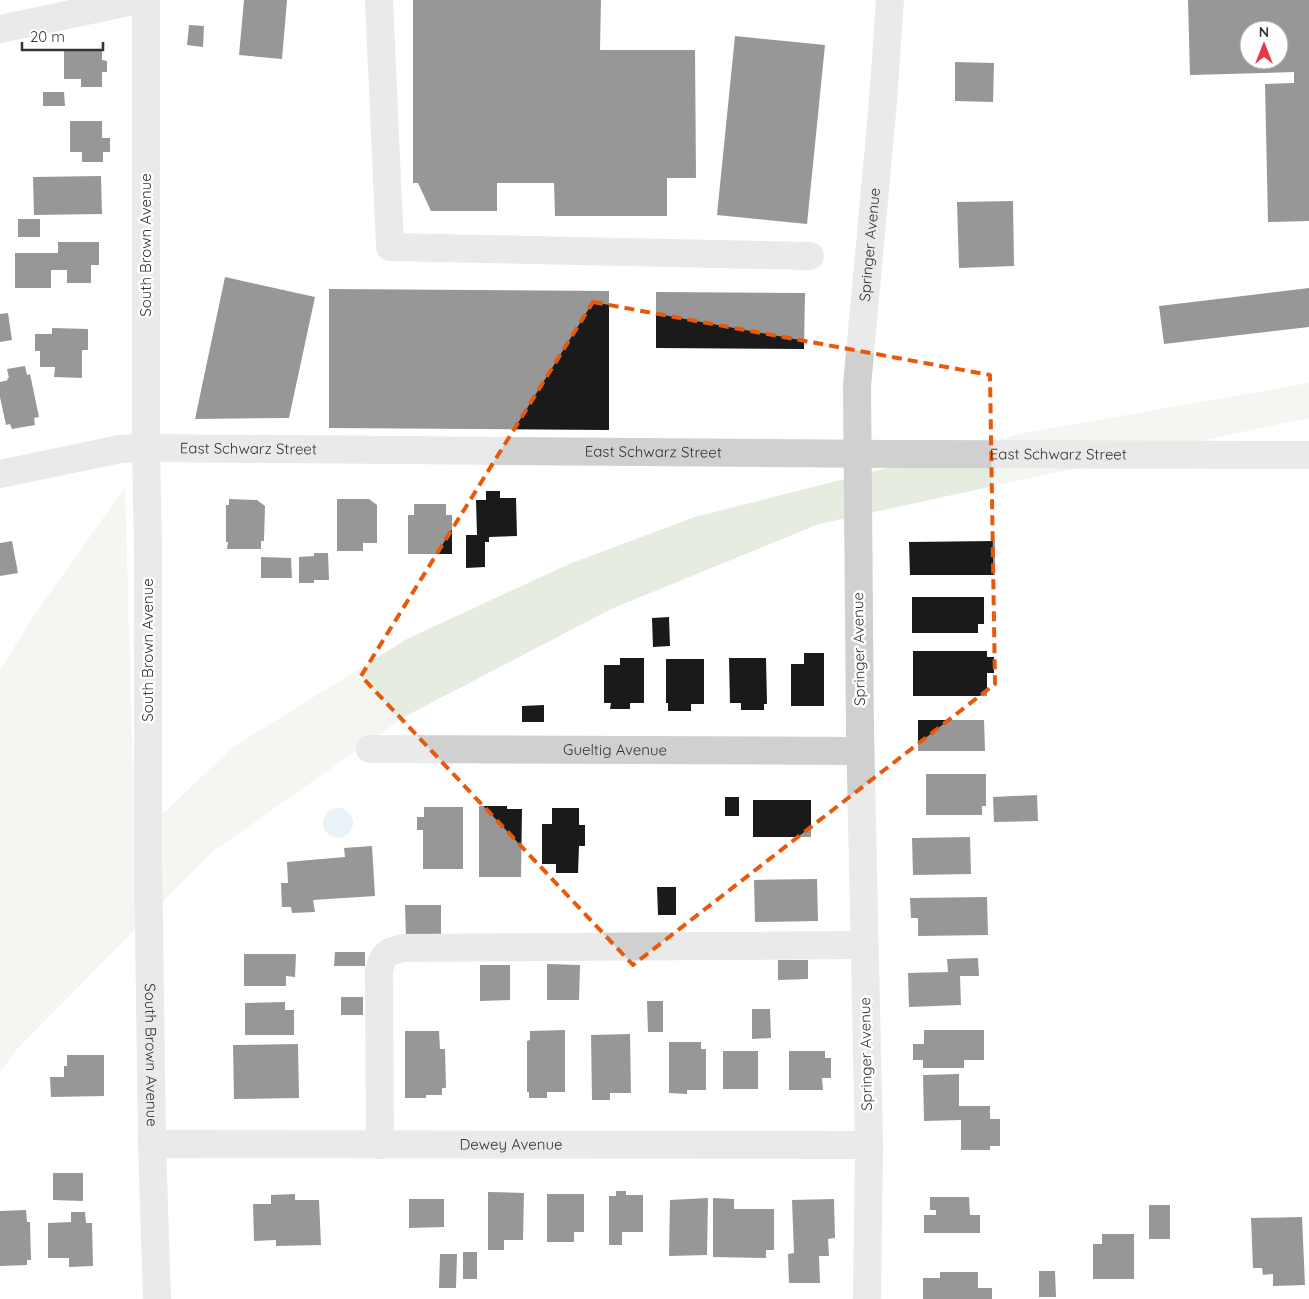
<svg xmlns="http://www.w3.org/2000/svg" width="1309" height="1299" font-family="Quicksand,sans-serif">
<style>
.green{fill:#e6ecdf}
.water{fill:#cfe2ee}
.building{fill:#1a1a1a;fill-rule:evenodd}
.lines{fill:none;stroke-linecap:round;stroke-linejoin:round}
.minor{stroke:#d0d0d0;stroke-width:28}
.marked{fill:none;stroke:#e8590c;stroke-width:4;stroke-dasharray:10 6;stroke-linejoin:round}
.labels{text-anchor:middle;stroke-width:5;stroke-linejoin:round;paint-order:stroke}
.street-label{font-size:15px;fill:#333;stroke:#fff}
</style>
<rect width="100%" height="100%" fill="#fff"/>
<path class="green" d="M1309,383V419L1288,422L819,524L611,609L404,717L211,853L18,1048L0,1072V670L33,617L125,487L135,840L233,747L407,639L569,564L695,517L1024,433Z"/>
<path class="water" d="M323 823a15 15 0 1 1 30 0a15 15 0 1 1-30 0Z"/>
<path class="building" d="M244,0H287L282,59L239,55Z
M413,0H601L600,50H695L696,178H667V216H555L554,183H497V211H431L418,183H413Z
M1188,0H1309V221L1268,222L1265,84L1294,83V72L1190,75ZM1249,30H1279V60H1249Z
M189,25L204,26L203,47L187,45Z
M735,36L825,45L807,224L717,215Z
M64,51H102V60L107,61V72H102V87H81V79H64Z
M955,62L994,63L993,102L955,101Z
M43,92H64L65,106H43Z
M70,121H102V138H110V152H103V162H82V152H70Z
M101,176L102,214L34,215L33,177Z
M1013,201L1014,266L959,268L957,202Z
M18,219H40V237H18Z
M58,242H99V265H91V283H67V270H51V288H15V253H58Z
M225,277L315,297L289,418L195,419Z
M1309,288V327L1164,344L1159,306Z
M329,289L609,291V430L329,428Z
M656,292L805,293L804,349L656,348Z
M8,313L12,340L0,342V314Z
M52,328L88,329V350H82V378L54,377L55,367H40V351H35V334H52Z
M25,366L27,375L30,374L39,417L34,418L35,425L12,429L10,424L6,425L0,397V382L8,380L7,378H9L7,369Z
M486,491H500V498H516L517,536L489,537V542H485V567L466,568V535H477L476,500H486Z
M229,499L257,500L265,506L264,541H261V549H227L228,542H226V505H229Z
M337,499H369L377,505V543H363V551H337Z
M414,504H446V515H452V554H408V515H414Z
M12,541L18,573L0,576V543Z
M995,541V575H910L909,542Z
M314,553H328L329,580H314V583H299V557L314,556Z
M261,557L291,558L292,578H261Z
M912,597H984V624H978V633H912Z
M669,617L670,646L653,647L652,618Z
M913,651H987V657H994V673H987V696H913Z
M804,653H824V706H791V664H804Z
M620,658H644V703H630V709H610L611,703H604V665H620Z
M729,658H766L767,704H764V710H741V703H730Z
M666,659H704V704H691V711H668V703H666Z
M544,705V722H522V706Z
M918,720H984L985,751H918Z
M926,774H986V806H982V815H926Z
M1037,795L1038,821L994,822L993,797Z
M725,797H739V816H725Z
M753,800H811V837H753Z
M479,806H507V809H522L521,877H479Z
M424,807H463V869H423V830H417V817H424Z
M552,808H579V825H585V846H579L578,873H556V864H542V824H552Z
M970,837L971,874L913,875L912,838Z
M372,846L375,896L313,900L315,912L292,913L291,907H282L281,883H288L287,862L345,857L344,848Z
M817,879L818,921L755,922L754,880Z
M657,887H676V915H658Z
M987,897L988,935L918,936V918H911L910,898Z
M405,905H441V938H406Z
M335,952H365V966H334Z
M244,954H296L295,977L286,976V986H244Z
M978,958L979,976H960L961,1005L909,1007L908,973L948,972L947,959Z
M778,960H808V979L778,980Z
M547,964L580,965L579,1000H547Z
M480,965H510V1000L480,1001Z
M341,997H363V1015H341Z
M647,1001H663V1032H648Z
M285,1002V1010H294V1035H245V1003Z
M752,1009H770L771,1038L752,1039Z
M565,1030V1092H547V1098H529V1092H527V1041L530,1040V1031Z
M924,1030H984V1060H964V1068H923V1060H913V1044H924Z
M405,1031H439L440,1049H445L446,1088H442V1095H426V1098H405Z
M630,1034L631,1093H610V1100H592L591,1035Z
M669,1042H701V1049H706V1090H687V1094L669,1093Z
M298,1044L299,1098L234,1099L233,1045Z
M723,1051H758V1089H723Z
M789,1051H825V1058H831V1078H822L823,1090H789Z
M67,1055H104V1096L51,1097L50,1077H64V1066H67Z
M959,1074V1106H990V1119H1000V1146H990V1150H961V1120L924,1121L923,1075Z
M53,1173H83V1201L53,1200Z
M616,1191H626V1195H643V1232H622V1245H609V1196H616Z
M488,1192L524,1193L523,1240H504V1250H488Z
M295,1194V1200H319L321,1245L276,1246V1240L254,1241L253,1204H271V1195Z
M547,1194H584V1232H574V1242H547Z
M930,1197H969L970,1215H980V1233H924V1215H936V1210H930Z
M708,1198L707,1255L669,1256L670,1200Z
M713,1198L734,1199V1209H774V1250H766V1258L713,1257Z
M409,1199H444V1227L409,1228Z
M834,1199L835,1238L828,1239L829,1256H819L820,1283H789L788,1254L794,1253L792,1200Z
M1149,1205H1170V1239H1149Z
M26,1210L27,1222H30L31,1260H27V1265L0,1266V1211Z
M71,1212H85L86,1223H92L93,1266L69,1267V1258H48V1223L71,1222Z
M1302,1217L1305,1285L1273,1286V1274L1263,1275L1262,1268H1253L1251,1218Z
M1102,1234H1134V1279H1093V1244H1102Z
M463,1252H477V1279H463Z
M440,1254H457L456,1288H439Z
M1039,1271H1055L1056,1297H1039Z
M940,1272H978V1288H992V1299H923V1278H940Z"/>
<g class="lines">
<g class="minor">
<path id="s1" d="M146,0V448L148,547V856L152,1144L157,1299"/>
<path d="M379,0L390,247L810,256"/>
<path d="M0,29L138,0"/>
<path id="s2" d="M0,474L120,449L146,448L891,454L1309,455"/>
<path id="s3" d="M370,749L860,751"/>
<path id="s4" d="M152,1144L869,1145"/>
<path d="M380,1145L379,971C383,954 386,953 402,948L864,945"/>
<path id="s5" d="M867,1299L869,1145L860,730L857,386L883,101L890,0"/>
</g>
</g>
<path d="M0 0H1309V1299H0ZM593,302L990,375L995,684L633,965L361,676Z" fill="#fff" fill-opacity=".55" fill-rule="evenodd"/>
<path class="marked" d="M593,302L990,375L995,684L633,965L361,676Z"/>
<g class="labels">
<g class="street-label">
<text dy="5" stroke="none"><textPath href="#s5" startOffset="1055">Springer Avenue</textPath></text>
<text transform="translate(146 245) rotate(-90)" y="5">South Brown Avenue</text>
<text dy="5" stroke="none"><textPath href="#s2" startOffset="251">East Schwarz Street</textPath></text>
<text dy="5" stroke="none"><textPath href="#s2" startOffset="656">East Schwarz Street</textPath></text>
<text dy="5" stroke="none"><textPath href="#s2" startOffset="1061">East Schwarz Street</textPath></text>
<text transform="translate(859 649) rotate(-91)" y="5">Springer Avenue</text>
<text transform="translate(148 650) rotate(-90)" y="5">South Brown Avenue</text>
<text dy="5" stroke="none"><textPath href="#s3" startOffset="245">Gueltig Avenue</textPath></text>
<text transform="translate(866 1054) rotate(-91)" y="5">Springer Avenue</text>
<text dy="5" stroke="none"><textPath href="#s1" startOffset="1055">South Brown Avenue</textPath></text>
<text dy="5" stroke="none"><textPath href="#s4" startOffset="359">Dewey Avenue</textPath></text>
</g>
</g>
<g transform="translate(1264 45)"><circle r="24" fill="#ffffff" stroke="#adadad"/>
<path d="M0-4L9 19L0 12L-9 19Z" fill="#e63946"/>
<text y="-8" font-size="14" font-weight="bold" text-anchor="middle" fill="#333333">N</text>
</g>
<path d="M22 42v8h81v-8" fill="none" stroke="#333333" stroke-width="2.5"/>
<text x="30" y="42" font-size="15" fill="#333333" stroke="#ffffff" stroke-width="4" paint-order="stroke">20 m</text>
</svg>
